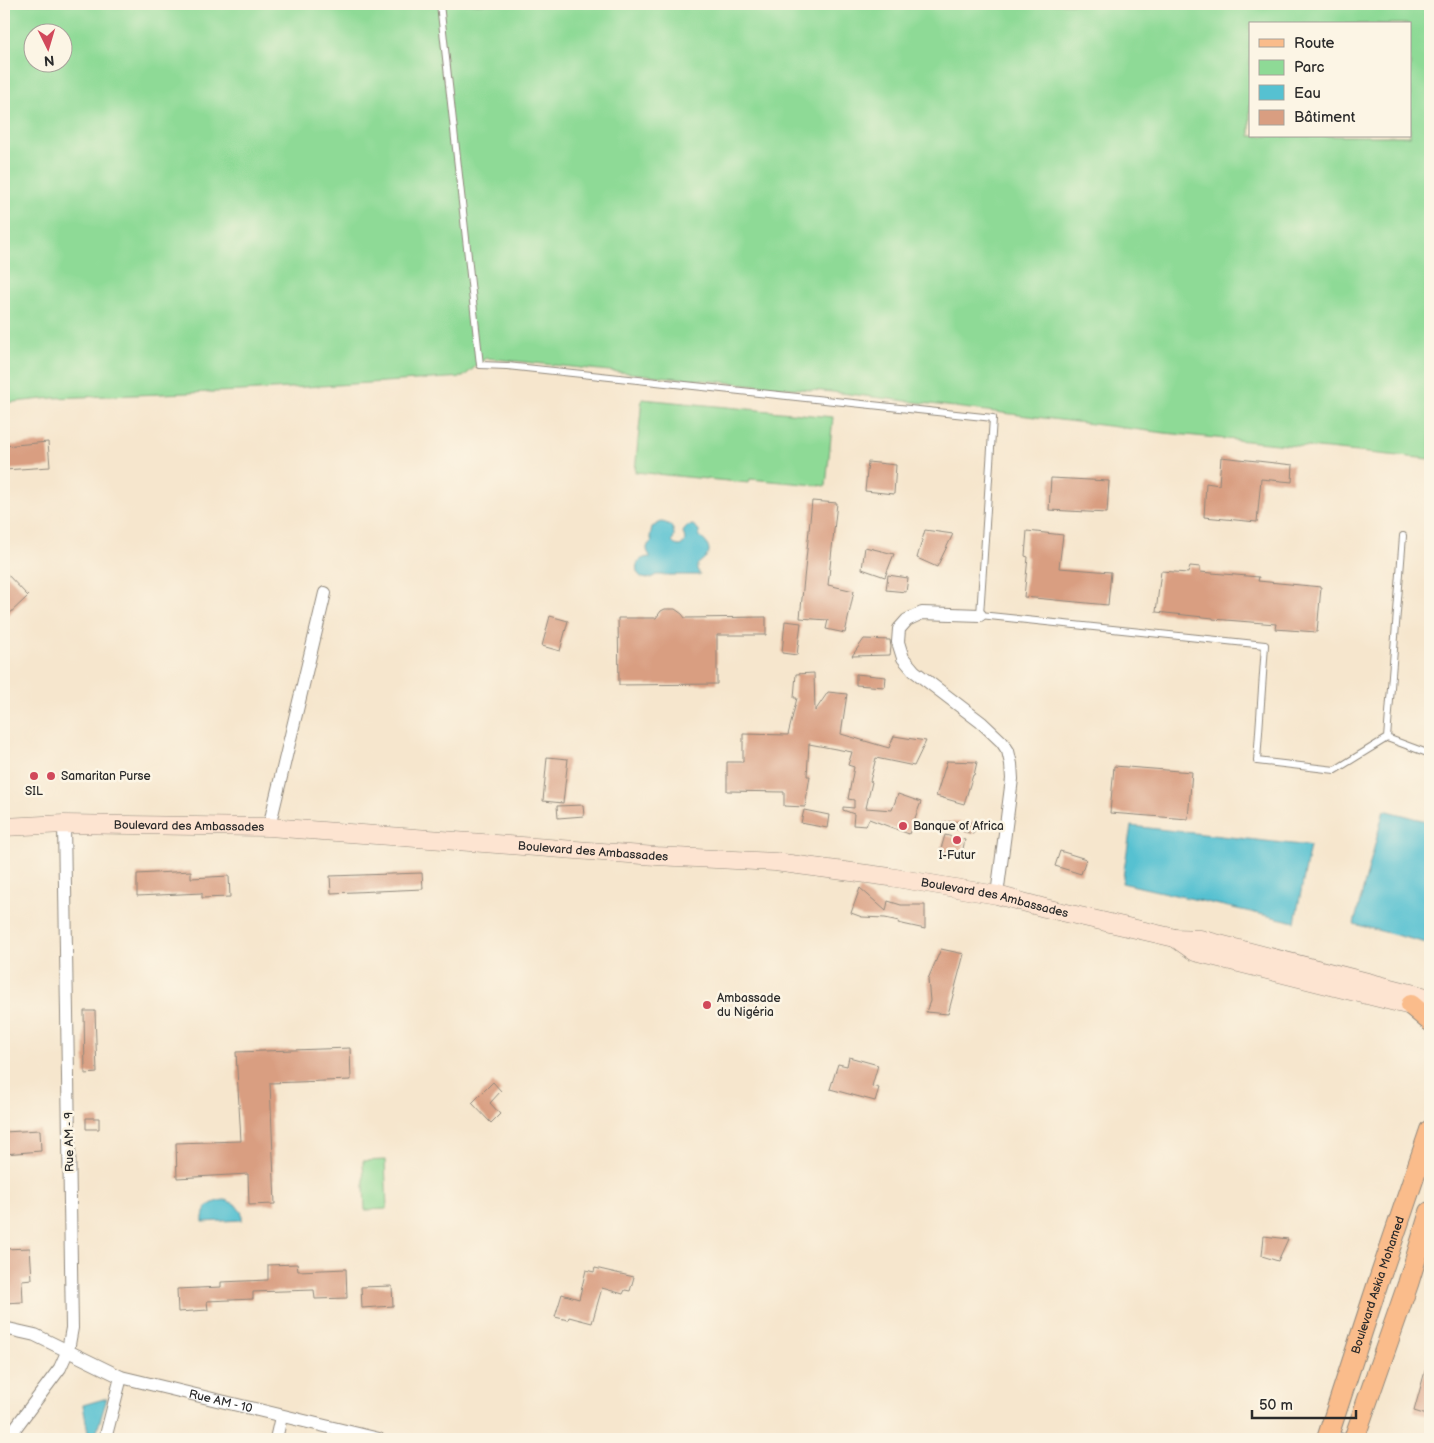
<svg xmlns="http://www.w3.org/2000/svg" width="1434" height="1443" font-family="'Balsamiq Sans',sans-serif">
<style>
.green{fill:#8eda96;stroke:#5c8260;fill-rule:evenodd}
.water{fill:#56c1d1;stroke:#40767e}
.building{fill:#d99e81}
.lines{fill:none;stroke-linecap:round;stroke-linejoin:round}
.service-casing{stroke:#90887c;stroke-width:8}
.minor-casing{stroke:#90887c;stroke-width:14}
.secondary-casing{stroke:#90887c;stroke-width:19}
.primary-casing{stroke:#90887c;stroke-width:22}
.service{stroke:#fff;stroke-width:6}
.minor{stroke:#fff;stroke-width:12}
.secondary{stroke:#fde4d1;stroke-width:18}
.primary{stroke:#fabc8b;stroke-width:20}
.poi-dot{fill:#d1495b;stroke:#fcf5e5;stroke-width:2}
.labels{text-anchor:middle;stroke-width:5;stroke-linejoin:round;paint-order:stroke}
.poi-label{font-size:12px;fill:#2b2b2b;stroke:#fcf5e5;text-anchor:start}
.street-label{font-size:12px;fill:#2b2b2b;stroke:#fcf5e5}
</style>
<rect width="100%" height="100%" fill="#fcf5e5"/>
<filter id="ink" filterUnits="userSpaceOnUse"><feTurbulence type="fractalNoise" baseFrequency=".02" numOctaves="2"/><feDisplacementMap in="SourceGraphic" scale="10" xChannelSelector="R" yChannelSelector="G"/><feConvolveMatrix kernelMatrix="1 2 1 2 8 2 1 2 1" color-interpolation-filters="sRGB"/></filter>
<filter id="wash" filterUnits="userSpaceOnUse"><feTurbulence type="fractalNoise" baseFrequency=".0096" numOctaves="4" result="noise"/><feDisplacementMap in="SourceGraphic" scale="20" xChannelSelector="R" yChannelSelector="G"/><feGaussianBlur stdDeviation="1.12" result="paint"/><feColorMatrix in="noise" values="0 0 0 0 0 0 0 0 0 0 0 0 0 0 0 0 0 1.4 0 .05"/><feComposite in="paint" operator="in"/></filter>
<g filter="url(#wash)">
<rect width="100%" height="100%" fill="#f6e6cd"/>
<path class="green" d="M4,4H1430V459L1165,433L833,392L657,376L486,358L463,377L241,391L53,398L4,403ZM1250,24H1410V136H1250ZM32,32H62V62H32Z
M642,399L833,417L826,486L750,479L749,483L635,472Z
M385,1160L387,1209L365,1210L363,1161Z"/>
<path class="water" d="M661,522C672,523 677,532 672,542L675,545L680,546L684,543L685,539L683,532L687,526L693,525L699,530V537C706,540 714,551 705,558C699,564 693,564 700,575H656C637,589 626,557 651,557C646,551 645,546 652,541L650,537L652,527Z
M1384,810L1430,822V944L1354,924Z
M1131,826L1310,846L1295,922L1122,883Z
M225,1200L235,1204L242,1213V1220L203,1222C202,1207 212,1201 225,1200Z
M107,1398L96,1434L88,1433L83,1405Z"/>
<g id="blocks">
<path class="building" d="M48,442L50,467L4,470V446Z
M1221,457L1293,465L1292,482L1261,479L1257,522L1204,517L1206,483L1219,485Z
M868,462L896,465L894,494L865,491Z
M1051,478L1109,481L1107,513L1049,510Z
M812,501L837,503L828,585L854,591L845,633L826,629L828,620L800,618Z
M925,530L953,534L937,567L917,558Z
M1027,531L1063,535L1059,568L1111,572L1108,605L1024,597L1028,557L1025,556Z
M865,547L894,554L885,577L862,569Z
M1190,566L1200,567V572L1259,577L1258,581L1321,587L1317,632L1275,629L1276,624L1213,619V618L1156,612L1161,571L1188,573Z
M4,571L28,596L4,619Z
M888,575L908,578L906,592L886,590Z
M665,609H675L682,614L685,618L766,617V635H717V684L619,685L618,618H656L661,611Z
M550,616L568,621L560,651L542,646Z
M785,621L801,623L797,655L782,653Z
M864,639L890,640L891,647L890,655L852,656Z
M814,673L815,711L828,692L847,694L841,734L889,748L894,736L926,741L914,766L876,758L870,781L872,782L866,808L892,810L898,794L921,802L909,834L869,819L866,826L853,825L854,814L843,810V807L854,808V800L848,799L854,767L848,765L852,752L809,744L807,776H810L805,807L784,806V792L727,791V762H743V734L788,735L797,698H794L796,674Z
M856,674L886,677L885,687L856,685Z
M547,757L568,759L563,803L543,801Z
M947,761L977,762L974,775H973L964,804L936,796Z
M1114,766L1192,772L1188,819L1110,813Z
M583,805L584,816L558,818L557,806Z
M804,810L829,815L827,828L801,823Z
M942,822H977L973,834L941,825Z
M945,835L965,840L961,857L940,852Z
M1060,851L1086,859L1081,874L1055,866Z
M191,871V878L229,876L230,897L202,898V893L137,896V874Z
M422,873L423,889L331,893L330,876Z
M860,888L886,911L888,901L901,905H925V929L898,923L899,921L885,918L862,917L851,913Z
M941,949L964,954L948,1014L926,1012L930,1001L928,979Z
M84,1011H95L97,1073L85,1074Z
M350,1048L351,1080L270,1083L275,1204L249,1205L248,1174L177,1178L176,1143L241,1141L236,1052Z
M849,1057L878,1065L872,1086L879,1088L875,1101L830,1089L838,1064L847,1066Z
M493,1082L501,1091L490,1103L500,1114L491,1123L472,1103Z
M86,1118H99V1129H86Z
M40,1130L41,1151L4,1154V1132Z
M1264,1236L1288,1239L1278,1261L1262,1256Z
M30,1248L32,1279L22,1280L23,1302L4,1303V1249Z
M297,1264L298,1271L346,1269L347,1298L315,1299L314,1290L253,1292V1299L207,1301L208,1310L178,1312L177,1289L221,1287V1282L268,1280V1265Z
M595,1268L634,1277L630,1291L625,1290L623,1294L602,1288L592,1323L569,1317L568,1320L555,1317L562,1294L579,1299L586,1270L594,1272Z
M392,1286L393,1306L362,1308L361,1287Z
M1427,1364L1430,1365V1416L1414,1411Z"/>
</g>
</g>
<g filter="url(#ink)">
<use href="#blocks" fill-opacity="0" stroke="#90887c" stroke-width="1"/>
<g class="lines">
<g class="service-casing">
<path id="service" d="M440,4L480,365L507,366L993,418L980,615L1265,645L1257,761L1335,770L1387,738
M1387,738L1403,536
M1387,738L1430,754
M1331,1433L1349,1439"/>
</g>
<g class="minor-casing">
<g id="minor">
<path d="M980,615L922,613L907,620L899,629L898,642L903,658L914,671L982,723L1002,742L1008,751L1011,764L1012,779L997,895"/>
<path d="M269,827L325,593"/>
<path id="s1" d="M4,1328L35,1335L121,1377L379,1439"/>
<path d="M7,1439L60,1368L68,1350L72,1328L64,824"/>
<path d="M105,1439L121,1377"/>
<path d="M276,1439L281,1417"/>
</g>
</g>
<g class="secondary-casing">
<g id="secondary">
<path id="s2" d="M4,827L64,824L269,827L656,856L775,862L890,877L997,895L1045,908L1175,938L1200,939L1430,998"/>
<path d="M1175,938L1195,952L1423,1009"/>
</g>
</g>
<g class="primary-casing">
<g id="primary">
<path d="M1411,1005L1430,1021"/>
<path id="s3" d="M1327,1439L1377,1286L1430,1130"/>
<path d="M1354,1439L1408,1284L1430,1212"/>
</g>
</g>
<use href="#service" class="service"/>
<use href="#minor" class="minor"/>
<use href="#secondary" class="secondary"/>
<use href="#primary" class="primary"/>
</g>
</g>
<g class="poi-dot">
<circle cx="34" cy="776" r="5"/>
<circle cx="51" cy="776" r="5"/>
<circle cx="903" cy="826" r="5"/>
<circle cx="957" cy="840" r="5"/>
<circle cx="707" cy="1005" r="5"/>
</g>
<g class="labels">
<g class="poi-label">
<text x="61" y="780">Samaritan Purse</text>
<text x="34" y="795" text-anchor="middle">SIL</text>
<text x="913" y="830">Banque of Africa</text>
<text x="957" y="859" text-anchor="middle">I-Futur</text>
<text x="717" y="1002">Ambassade<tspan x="717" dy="14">du Nigéria</tspan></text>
</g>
<g class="street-label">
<text dy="4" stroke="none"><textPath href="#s2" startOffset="185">Boulevard des Ambassades</textPath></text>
<text dy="4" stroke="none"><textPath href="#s2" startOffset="590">Boulevard des Ambassades</textPath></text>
<text dy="4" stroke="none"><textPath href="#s2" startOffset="995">Boulevard des Ambassades</textPath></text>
<text transform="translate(69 1142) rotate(-91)" y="4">Rue AM - 9</text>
<text dy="4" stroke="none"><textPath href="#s3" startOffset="162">Boulevard Askia Mohamed</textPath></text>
<text dy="4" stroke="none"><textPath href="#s1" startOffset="230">Rue AM - 10</textPath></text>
</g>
</g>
<rect width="1434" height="1443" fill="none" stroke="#fcf5e5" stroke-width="20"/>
<rect x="1249" y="22" width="162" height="115" fill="#fcf5e5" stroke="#a8a49b"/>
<rect x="1259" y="39" width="25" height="8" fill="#fabc8b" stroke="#a8a49b"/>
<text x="1294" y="48" font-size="15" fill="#2b2b2b">Route</text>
<rect x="1259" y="60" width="25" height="15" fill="#8eda96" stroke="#a8a49b"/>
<text x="1294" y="72" font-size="15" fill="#2b2b2b">Parc</text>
<rect x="1259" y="85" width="25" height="15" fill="#56c1d1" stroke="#a8a49b"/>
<text x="1294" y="98" font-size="15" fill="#2b2b2b">Eau</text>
<rect x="1259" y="110" width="25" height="15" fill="#d99e81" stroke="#a8a49b"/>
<text x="1294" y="122" font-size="15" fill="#2b2b2b">Bâtiment</text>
<g transform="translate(48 48) rotate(175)"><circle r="24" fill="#fcf5e5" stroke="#a8a49b"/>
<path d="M0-4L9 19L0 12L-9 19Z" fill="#d1495b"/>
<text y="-8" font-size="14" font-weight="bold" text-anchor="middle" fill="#2b2b2b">N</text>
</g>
<path d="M1252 1410v8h104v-8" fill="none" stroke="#2b2b2b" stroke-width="2.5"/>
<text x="1259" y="1410" font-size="15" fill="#2b2b2b" stroke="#fcf5e5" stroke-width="4" paint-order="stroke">50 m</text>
</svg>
